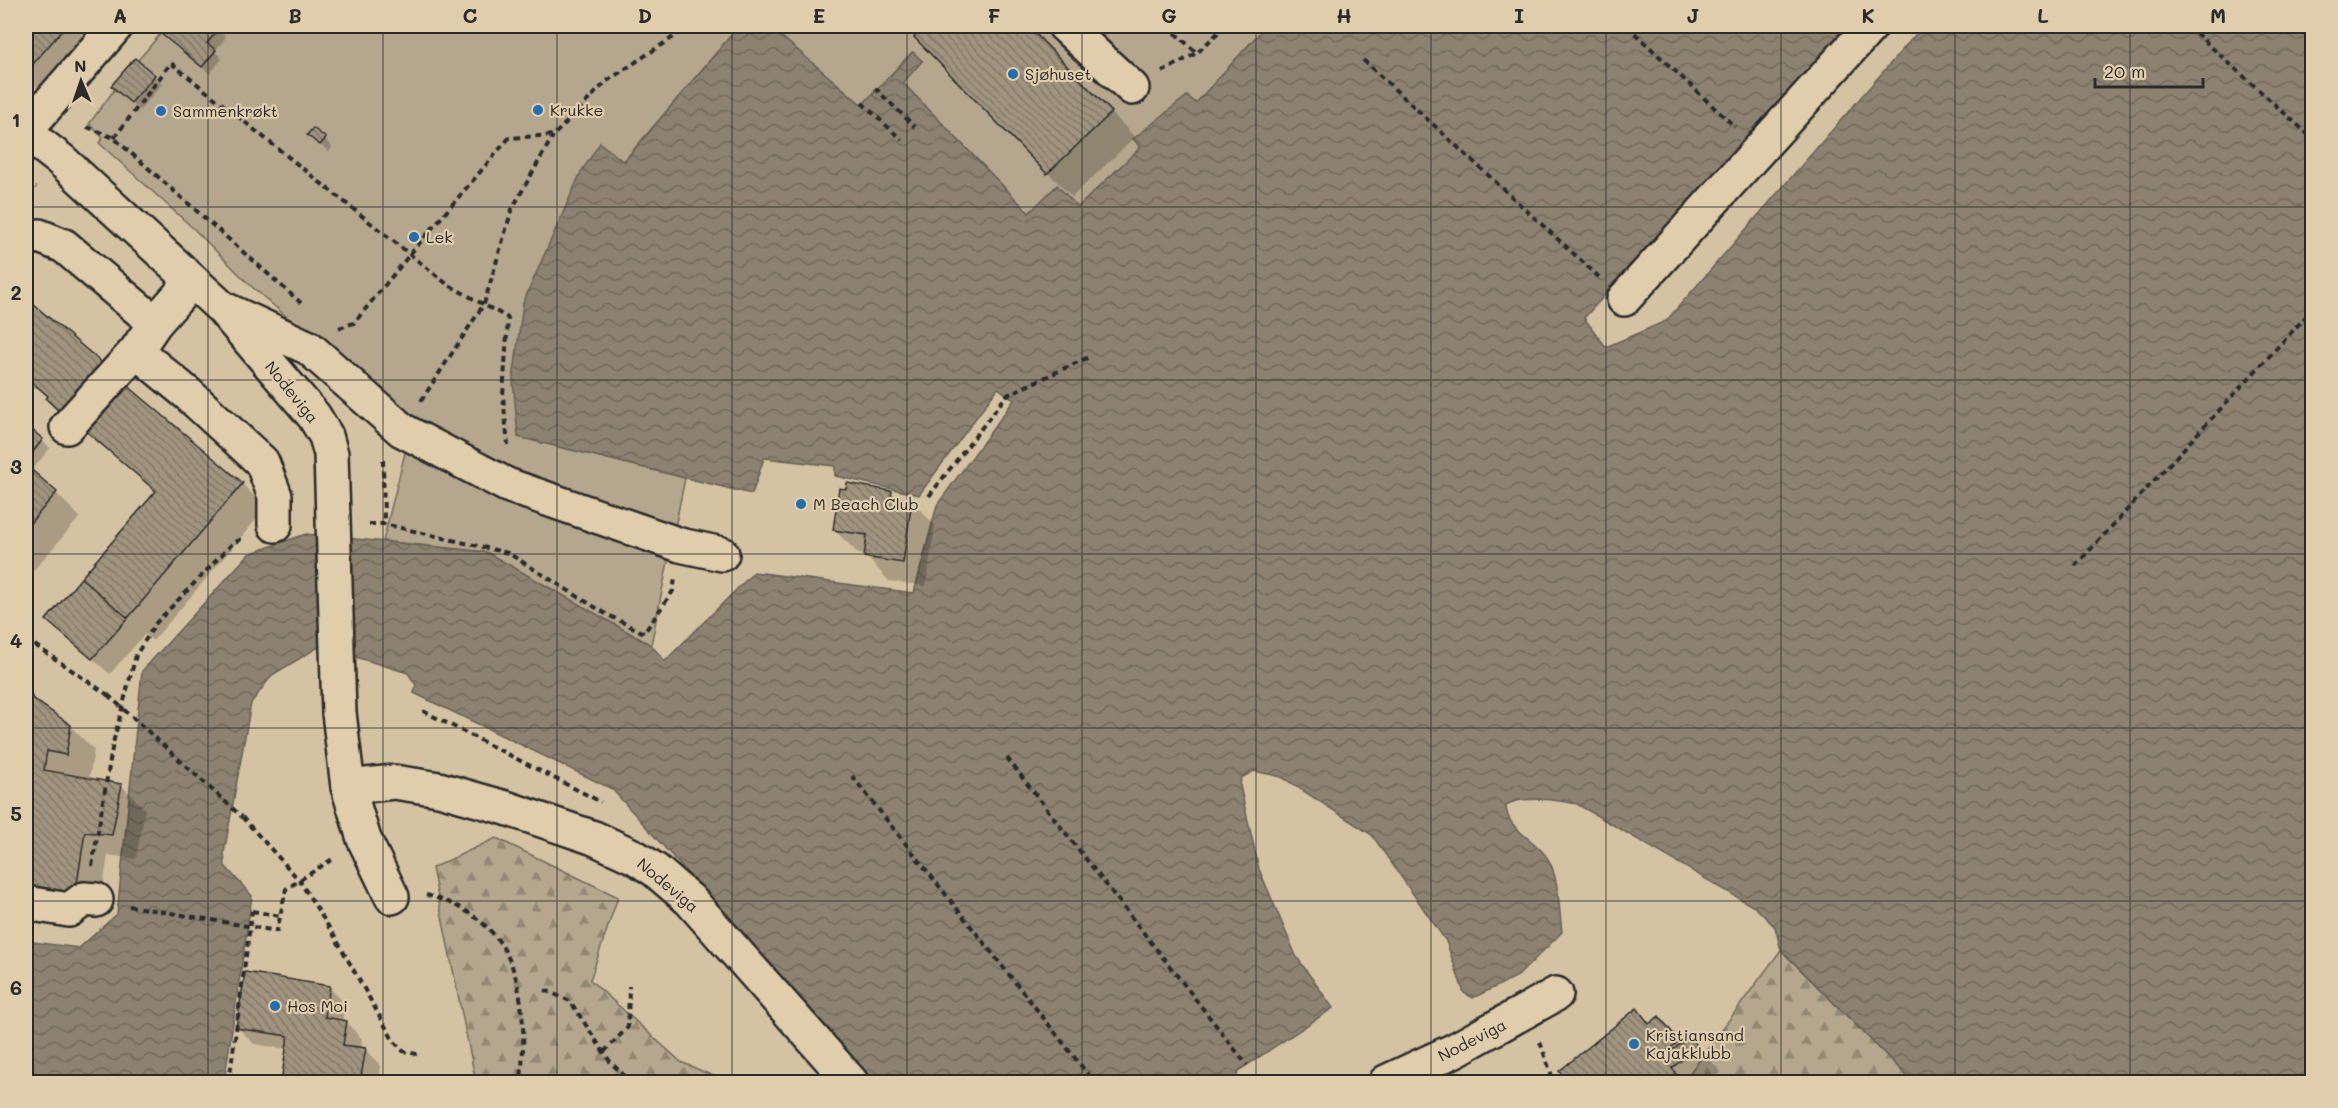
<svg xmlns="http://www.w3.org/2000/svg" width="2338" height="1108" font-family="Mali,sans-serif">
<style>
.forest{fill:url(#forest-firs);stroke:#70695c;stroke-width:1.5}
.green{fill:#b5a78d;stroke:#70695c;stroke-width:1.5}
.water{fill:url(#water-waves);stroke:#665f55;stroke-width:1.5}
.shadow{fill:#0003}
.building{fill:url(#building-back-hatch);stroke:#2b2b2b;stroke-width:1.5}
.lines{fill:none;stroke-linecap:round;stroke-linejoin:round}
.minor-casing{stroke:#2b2b2b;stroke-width:38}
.path{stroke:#2b2b2b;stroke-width:4;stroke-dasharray:6 4.5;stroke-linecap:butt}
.minor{stroke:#dfcdab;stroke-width:33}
.minor-bridge-casing{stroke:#2b2b2b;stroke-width:38;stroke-linecap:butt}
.path-bridge{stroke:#2b2b2b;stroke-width:4;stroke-dasharray:6 4.5;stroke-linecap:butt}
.minor-bridge{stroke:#dfcdab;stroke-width:33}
.grid{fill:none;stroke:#2b2b2b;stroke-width:1.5;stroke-opacity:0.55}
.poi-dot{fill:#1f6fb2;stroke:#dfcdab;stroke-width:2}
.labels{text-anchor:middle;stroke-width:4.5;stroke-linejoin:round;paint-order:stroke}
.poi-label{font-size:16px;fill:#2b2b2b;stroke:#dfcdab;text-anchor:start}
.street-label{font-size:16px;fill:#2b2b2b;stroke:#dfcdab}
.neatline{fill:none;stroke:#2b2b2b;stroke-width:2}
.grid-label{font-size:20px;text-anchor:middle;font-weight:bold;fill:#2b2b2b}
</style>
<defs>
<pattern id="forest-firs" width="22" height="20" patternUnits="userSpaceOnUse" patternTransform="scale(1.5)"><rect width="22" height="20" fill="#b5a78d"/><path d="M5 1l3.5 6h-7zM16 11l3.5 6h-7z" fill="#938873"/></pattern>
<pattern id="water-waves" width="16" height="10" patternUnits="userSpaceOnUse" patternTransform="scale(1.5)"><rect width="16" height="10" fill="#8d8271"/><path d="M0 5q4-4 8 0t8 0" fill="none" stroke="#736b5d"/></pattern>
<pattern id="building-back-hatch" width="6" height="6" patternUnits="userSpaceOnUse" patternTransform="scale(1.5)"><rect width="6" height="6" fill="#a0947e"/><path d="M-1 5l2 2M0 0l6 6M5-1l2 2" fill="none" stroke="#837967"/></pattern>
</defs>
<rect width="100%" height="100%" fill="#d4c3a3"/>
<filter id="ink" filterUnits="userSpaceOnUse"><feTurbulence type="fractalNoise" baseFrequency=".0167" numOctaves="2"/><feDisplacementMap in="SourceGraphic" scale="12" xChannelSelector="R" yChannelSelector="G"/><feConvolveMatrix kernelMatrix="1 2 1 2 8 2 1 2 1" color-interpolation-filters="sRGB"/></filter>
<g filter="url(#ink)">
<path class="forest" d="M496,838L618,897L590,980L681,1062L727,1082H476L432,868Z
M1781,950L1913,1082H1683Z"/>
<path class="green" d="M167,26H739L623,162L600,143L518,437L685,478L651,645L486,552L383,541L412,425L251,286L194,229L99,143L103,138L89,124L123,78Z
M769,26H1266L1196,103L1133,139L1141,147L1078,207L1029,213L902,82L922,61L912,52L862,105Z"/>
<path class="water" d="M739,26H769L862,105L913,52L922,61L903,83L1029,213L1057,185L1078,207L1141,147L1133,139L1187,96L1196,103L1266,26H1850L1584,318L1606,347L1666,321L1923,26H2312V1082H1913L1781,950L1775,927L1756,908L1577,804C1558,800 1523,795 1506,805C1506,831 1537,839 1548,859C1559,877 1559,910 1562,932L1518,976L1473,998L1464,993L1446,941L1372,835L1282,777L1254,771L1241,778L1240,786L1259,869L1296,956L1333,1008L1238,1071L1236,1082H875L612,789L414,693L416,685L408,673L320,646L272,675L251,703L224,853L225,866L252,896L224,1082H26V941L79,948L117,914L142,671L249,554L306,534L486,552L651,645L665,661L754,572L914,593L937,505L1014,400L998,388L919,495L835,476V466L764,458L752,494L518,437L513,380L523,303L581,172L600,143L624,162Z"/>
<path class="shadow" d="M26,26H140V27L66,113L26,78Z
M167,26H215L226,37L215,51L222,59L210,74L162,33Z
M928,26H1027L1135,137L1072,197L916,37Z
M135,60L162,84L140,110L120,94Z
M309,135L325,139L332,147L329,152Z
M26,300L242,484L266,508L153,641L145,634L110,674L48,620L156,493L37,387L34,390L26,383Z
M26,427L50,448L33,469L26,463Z
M26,468L56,493L80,517L26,579Z
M891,492L898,500L911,501L935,525L926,586L889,581L865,555L859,554L834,530Z
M26,696L31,697L70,726L94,750L89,779L121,785L145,809L136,859L108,855L98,920L30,908L26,904Z
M329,987L345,1004L342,1022H346L362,1039L361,1049H365L381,1066L379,1082H282L287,1049L254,1044L238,1028Z
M1637,1010L1651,1025L1659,1018L1684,1043L1690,1038L1721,1072L1708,1082H1570L1561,1071Z"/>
<path class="building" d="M26,26H66L26,72Z
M166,26H217L220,28L207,43L216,50L202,67L160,33Z
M926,26H1028L1112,112L1047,174L914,37Z
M135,58L155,75L131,103L111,86Z
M313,128L326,138L320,145L307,135Z
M26,298L107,367L60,412L46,399L48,396L26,377Z
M121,380L243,483L128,618L81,578L156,491L81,427Z
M26,425L43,439L26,461Z
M26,465L57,492L26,528Z
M847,483L892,491L891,497L912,500L903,563L864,557L867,535L833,530L839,488L846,489Z
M81,578L128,618L92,659L46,620Z
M26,695L32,696V698L71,725L66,755L47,751L44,770L122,784L112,835L85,832L75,897L26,888Z
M245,972L330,986L325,1017L347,1021L343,1045L366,1048L360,1082H363H281L288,1036L236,1028Z
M1637,1008L1649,1024L1659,1016L1679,1041L1661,1056L1663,1058L1690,1036L1698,1047L1672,1068L1676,1074L1665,1082H1568L1559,1071Z"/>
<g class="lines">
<g class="minor-casing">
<path id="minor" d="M1065,26L1132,88
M26,130L116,26
M26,133L61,160L222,308L314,416L326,436L331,454
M26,238L39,236L64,246L155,323
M1624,299L1871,26
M222,308L309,348L402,430L507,485L680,545L722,554
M136,351L188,394L262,462L275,496V525
M67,427L136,351L155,323L192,281
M339,713L348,787L364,839L392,897
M348,787L394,782L439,789L506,808L594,838L635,857L655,870L690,900L851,1082
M26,903L69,910L84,899L96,900
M1386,1082L1455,1050L1556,994"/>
</g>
<path class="path" d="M1167,26L1197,53
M1627,26L1735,127
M2188,26L2312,138
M1363,60L1599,277
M1162,72L1197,53L1225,26
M875,88L915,127
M862,103L902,140
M87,127L114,138L301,303
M114,138L171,63L447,284L508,318L503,396L508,445
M26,189L33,186L36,188
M339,328L354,323L411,253L509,138L554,135L607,81L690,26
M421,401L484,304L512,209L553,136
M383,460L384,524
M929,496L1007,395L1089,357
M369,524H384L508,553L606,614L644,633L673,591L675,579
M2075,566L2312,310
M26,639L108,695
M423,711L601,802
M1007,758L1247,1065
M852,776L1094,1082
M242,817L299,880L335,937L393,1040L403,1051L421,1055
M92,866L113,743L136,655L156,623L233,543L244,538
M426,895C495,913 520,958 523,1027C524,1045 522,1064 521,1082
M129,906L277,931L286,889L334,858
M252,911L280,916
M545,990L570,1001L611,1063L631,1082
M1540,1042L1554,1082
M604,1052L628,1027L629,986"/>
<use href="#minor" class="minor"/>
<g class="minor-bridge-casing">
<path id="minor-bridge" d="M331,454L339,713"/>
</g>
<path class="path-bridge" d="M108,695L242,817
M229,1082L252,911"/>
<use href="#minor-bridge" class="minor-bridge"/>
</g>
</g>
<path class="grid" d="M208,26V1082M383,26V1082M557,26V1082M732,26V1082M907,26V1082M1082,26V1082M1256,26V1082M1431,26V1082M1606,26V1082M1781,26V1082M1955,26V1082M2130,26V1082M26,207H2312M26,380H2312M26,554H2312M26,728H2312M26,901H2312"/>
<g class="poi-dot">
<circle cx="1013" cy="74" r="6"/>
<circle cx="538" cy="110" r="6"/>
<circle cx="161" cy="111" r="6"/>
<circle cx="414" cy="237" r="6"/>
<circle cx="801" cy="504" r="6"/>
<circle cx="275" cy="1006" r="6"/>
<circle cx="1634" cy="1044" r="6"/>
</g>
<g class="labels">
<g class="poi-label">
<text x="1025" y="80">Sjøhuset</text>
<text x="550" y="116">Krukke</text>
<text x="173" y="117">Sammenkrøkt</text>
<text x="426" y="243">Lek</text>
<text x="813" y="510">M Beach Club</text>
<text x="287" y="1012">Hos Moi</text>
<text x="1646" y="1041">Kristiansand<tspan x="1646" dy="18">Kajakklubb</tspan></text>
</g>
<g class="street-label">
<text transform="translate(292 392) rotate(51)" y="6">Nodeviga</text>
<text transform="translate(668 885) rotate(40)" y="6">Nodeviga</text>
<text transform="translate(1472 1040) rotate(-27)" y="6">Nodeviga</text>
</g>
</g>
<rect width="2338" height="1108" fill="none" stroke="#dfcdab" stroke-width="66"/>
<g transform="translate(81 81) rotate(358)" stroke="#dfcdab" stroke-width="4.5" paint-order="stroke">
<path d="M0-4.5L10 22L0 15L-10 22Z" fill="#2b2b2b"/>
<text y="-9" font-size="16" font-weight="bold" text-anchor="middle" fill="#2b2b2b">N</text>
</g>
<path d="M2095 78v9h108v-9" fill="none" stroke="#2b2b2b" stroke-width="3"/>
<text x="2104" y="78" font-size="18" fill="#2b2b2b" stroke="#dfcdab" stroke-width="4.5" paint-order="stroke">20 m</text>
<rect x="33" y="33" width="2272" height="1042" class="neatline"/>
<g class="grid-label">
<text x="120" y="23">A</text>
<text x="295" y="23">B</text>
<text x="470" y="23">C</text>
<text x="645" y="23">D</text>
<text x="819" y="23">E</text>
<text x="994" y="23">F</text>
<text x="1169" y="23">G</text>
<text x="1344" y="23">H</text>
<text x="1519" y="23">I</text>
<text x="1693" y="23">J</text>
<text x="1868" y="23">K</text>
<text x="2043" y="23">L</text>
<text x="2218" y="23">M</text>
<text x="16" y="127">1</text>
<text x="16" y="300">2</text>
<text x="16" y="474">3</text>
<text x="16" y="648">4</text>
<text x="16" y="821">5</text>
<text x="16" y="995">6</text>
</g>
</svg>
